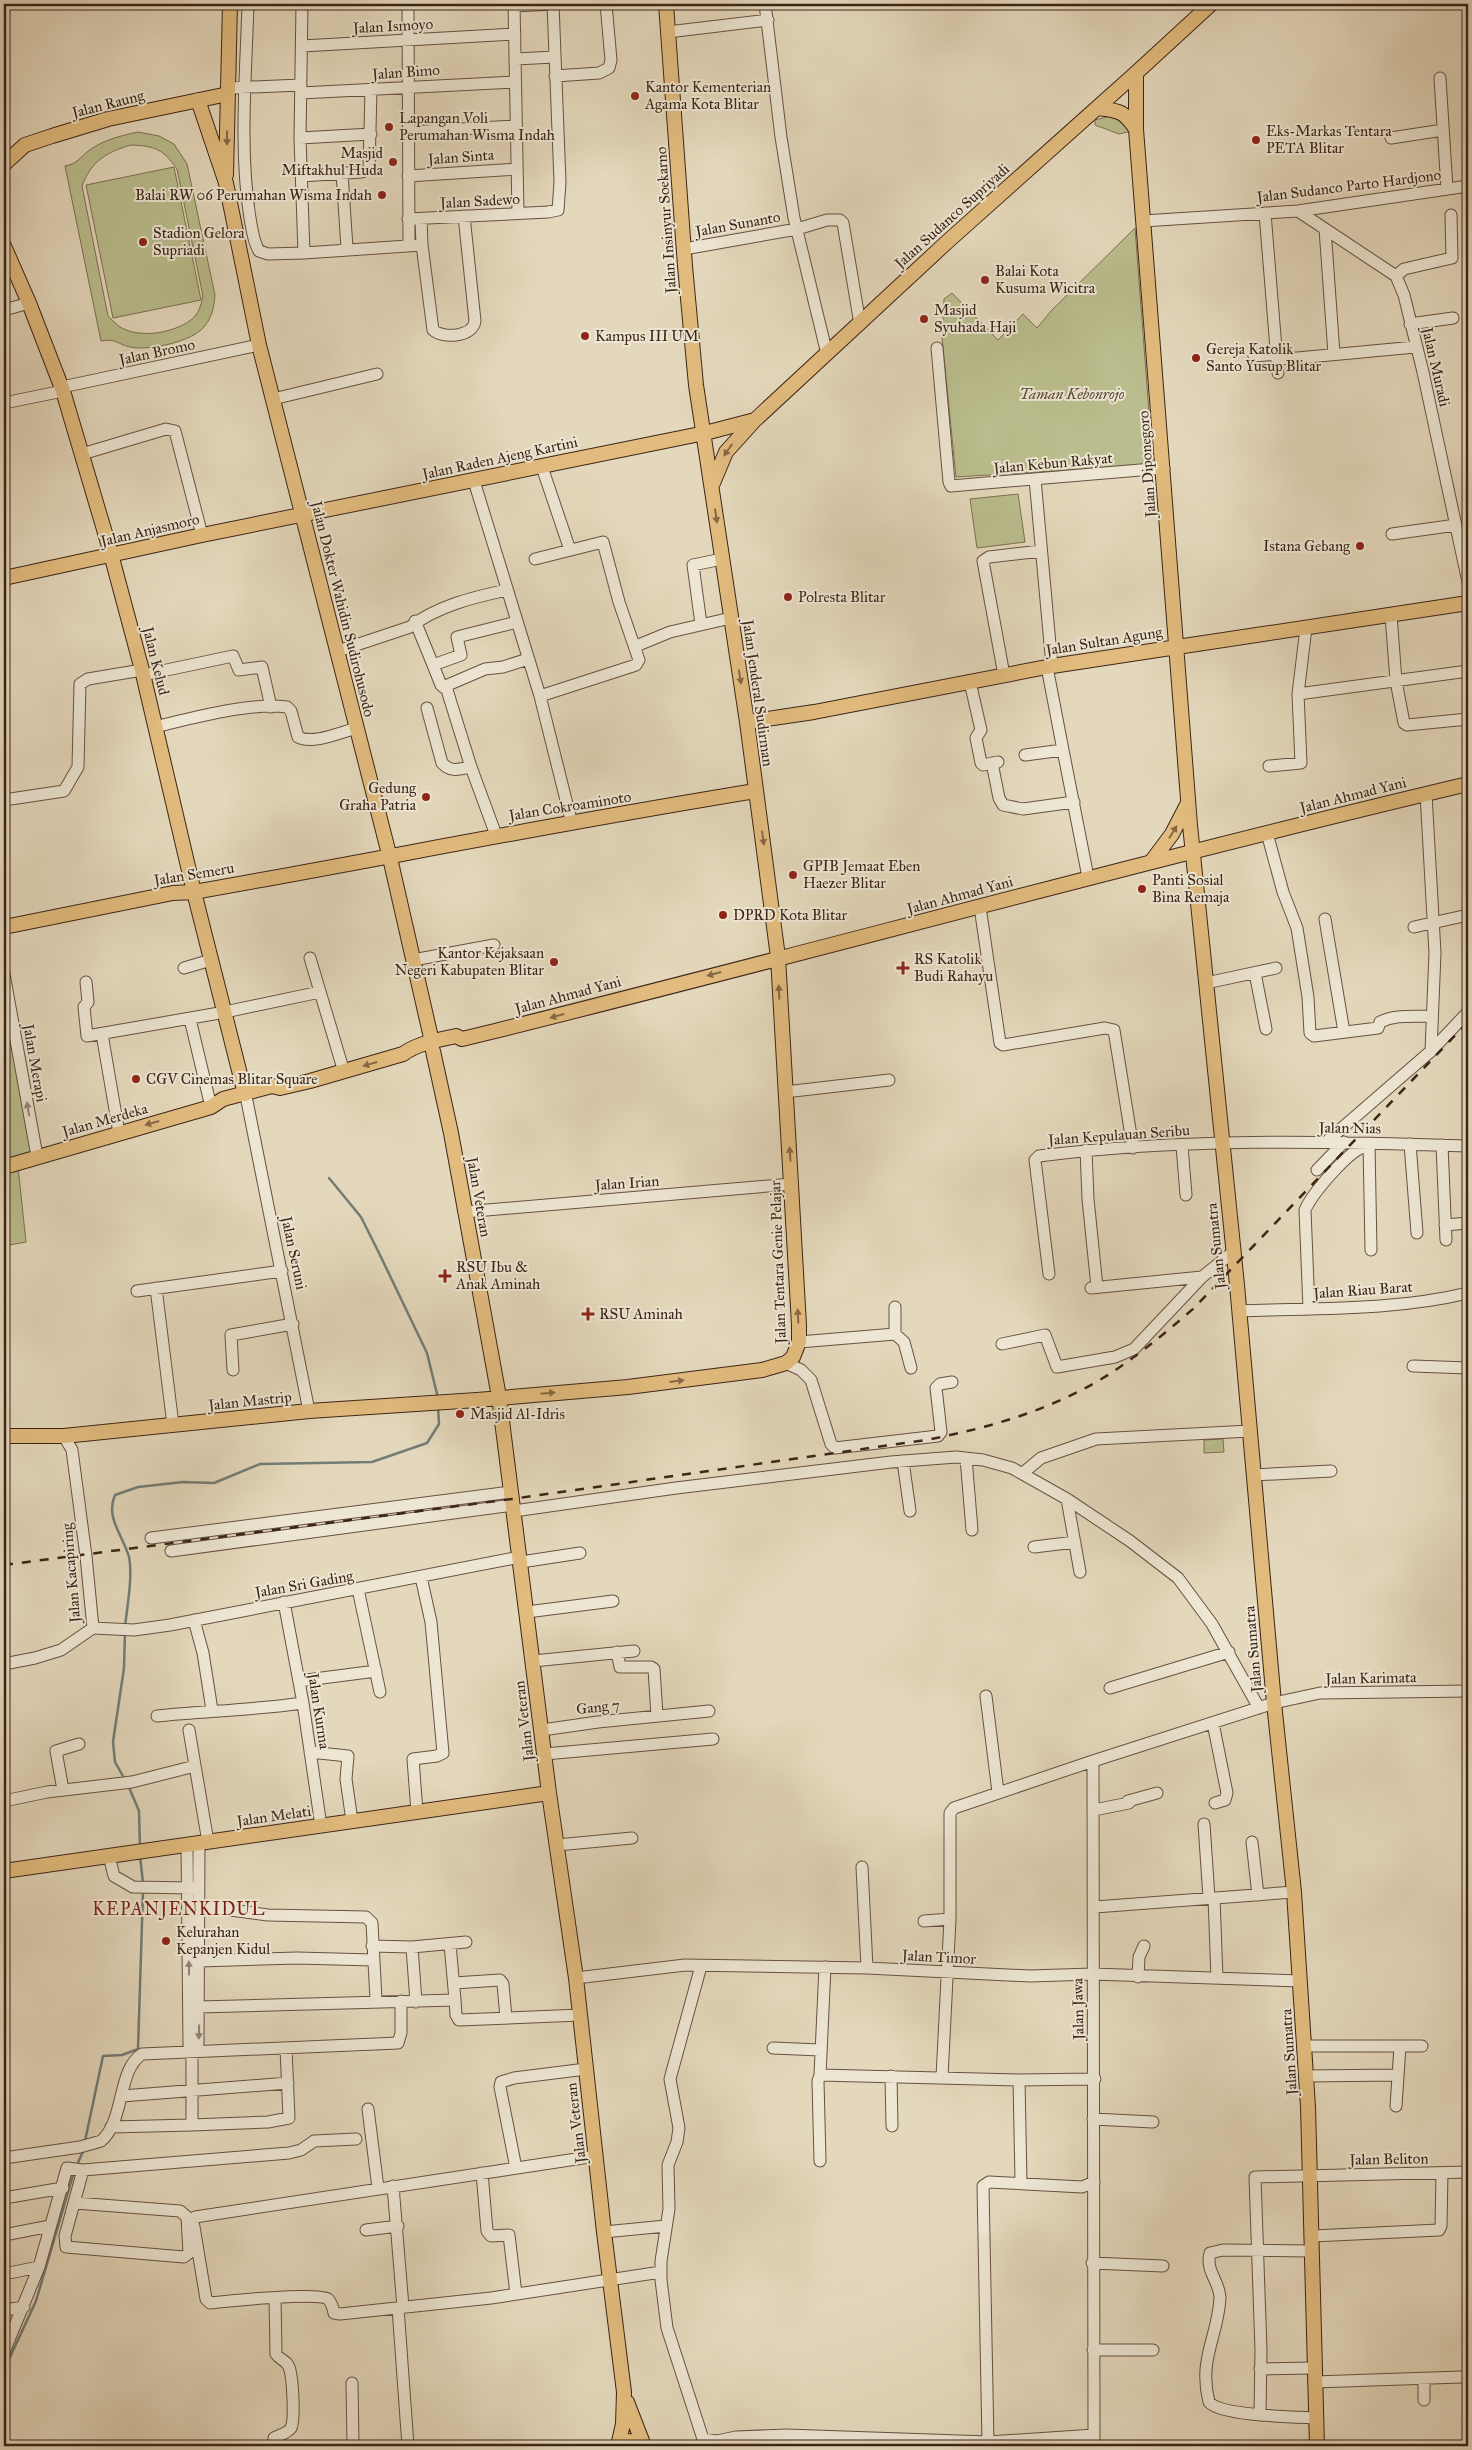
<svg xmlns="http://www.w3.org/2000/svg" width="1472" height="2450" font-family="'IM FELL Great Primer',serif">
<style>
.green{fill:#babd8d;stroke:#7b7052;fill-rule:evenodd}
.lines{fill:none;stroke-linecap:round;stroke-linejoin:round}
.stream{stroke:#727d77;stroke-width:2.5}
.minor-casing{stroke:#665141;stroke-width:13}
.major-casing{stroke:#3c2418;stroke-width:16}
.highway-casing{stroke:#3c2418;stroke-width:18}
.minor{stroke:#ede6d3;stroke-width:11}
.major{stroke:#e2bc7e;stroke-width:14}
.highway{stroke:#e2bc7e;stroke-width:16}
.rail{stroke:#3c2418;stroke-width:2.5;stroke-dasharray:9 9;stroke-linecap:butt}
.oneway{fill:#876846}
.oneway2{fill:#948576}
.poi-dot{fill:#8f2418;stroke:#ede6d3;stroke-width:2}
.labels{text-anchor:middle;stroke-width:4;stroke-linejoin:round;paint-order:stroke}
.street-label{font-size:15px;fill:#3c2418;stroke:#ede6d3}
.poi-label{font-size:15px;fill:#3c2418;stroke:#ede6d3;text-anchor:start}
.park-label{font-size:15px;font-style:italic;fill:#5c4a35;stroke:#ede6d3}
.quarter-label{font-size:18px;letter-spacing:1px;fill:#7a1f14;stroke:#ede6d3}
</style>
<rect width="100%" height="100%" fill="#e4d8bc"/>
<filter id="stains"><feTurbulence type="fractalNoise" baseFrequency=".004" numOctaves="4"/><feColorMatrix values="0 0 0 0 .2 0 0 0 0 .09 0 0 0 0 .02 0 0 0 .5 -.17"/></filter>
<radialGradient id="worn" r=".72"><stop offset=".6" stop-color="#630" stop-opacity="0"/><stop offset="1" stop-color="#630" stop-opacity=".3"/></radialGradient>
<path class="green" d="M1114,115L1129,125L1128,132L1119,134L1095,125V120Z
M138,132L159,136L174,144L187,164L215,295C214,308 212,317 204,327C191,342 149,351 130,347C117,344 116,338 101,341L65,166C76,164 79,159 87,152C102,140 120,136 138,132ZM131,145C155,146 163,149 177,169L203,296C201,305 199,314 191,320C173,333 140,339 120,327C116,324 112,320 108,316L82,186C91,161 107,152 131,145Z
M174,167L201,300L113,318L86,185Z
M1135,228L1153,465L956,477L942,337L944,299L952,293L998,340L1023,314L1037,328L1051,311Z
M1018,494L1025,542L977,548L970,499Z
M4,996L34,1154L4,1163Z
M18,1167L26,1242L4,1246V1171Z
M1223,1439L1224,1452L1204,1453V1440Z"/>
<g class="lines">
<path class="stream" d="M329,1178L361,1217L379,1253L427,1353L438,1398
M125,1627C127,1607 133,1576 129,1557C123,1535 105,1518 115,1495L138,1487L183,1482L214,1483L260,1464L372,1462L427,1443L439,1424L438,1406
M124,1778L115,1762L113,1742L124,1668L125,1632
M128,1785L139,1811L140,1848
M140,1856L143,1883
M85,2141L103,2056L122,2055L138,2049L143,1891
M77,2165L84,2149
M4,2370L36,2301L74,2172"/>
<g class="minor-casing">
<path id="minor" d="M248,4C246,73 239,150 250,218C252,229 253,241 259,251L268,254L304,253L422,245
M302,4L300,138L304,253
M408,4L409,246
M514,4L518,213
M765,4L781,137L794,218L827,354
M514,6L554,4
M668,32L768,20
M302,46L515,34
M516,59L554,57
M555,76L599,73L609,68L611,60L606,4
M1440,78L1447,189
M228,88L301,85
M301,93L514,82
M408,132L515,126
M300,138L371,134
M1391,138L1443,130
M342,173L347,248
M301,176L362,172L369,169L371,90
M408,176L516,169
M1298,211L1396,276L1404,295L1423,372L1468,582
M1265,213L1278,373
M408,219L548,212L558,210L560,182L553,4
M421,219L422,245L433,330C443,339 473,337 475,321L464,216
M1143,221L1298,211L1468,186
M1325,229L1334,354
M684,249L797,229L827,220H840L843,223L860,324
M1396,276L1404,269L1452,258L1451,215
M4,310L29,303
M1410,324L1453,318
M937,348L949,482L951,486L1164,468
M1254,356L1278,354
M1279,356L1287,359L1415,347
M62,387L259,345
M273,399L377,374
M4,403L63,391
M82,454L166,429L175,431L202,535
M542,467L570,550
M1035,479L1052,666
M474,481L540,696L572,824
M1392,534L1456,525
M535,559L603,542L619,602L639,660L636,665L540,696
M1391,615L1396,681L1404,723L1407,725L1468,719
M415,621L433,665
M701,624L693,565L722,559
M636,646L670,632L731,618
M338,651L410,627C437,606 474,597 507,590
M1047,667L1063,750
M143,675L233,656L239,670L262,667L271,707
M1004,675L983,561L989,557L1041,551
M970,682L981,730L976,738L981,763L983,765L998,762
M443,687L485,669L503,667L528,659
M1298,694L1468,671
M427,708L442,763C451,773 460,769 471,767
M155,727C191,718 252,702 287,707L291,711L298,737C313,745 341,732 357,728
M1025,755L1063,750L1088,877
M992,763L999,798L1003,805L1023,809L1074,802
M1269,766L1301,763L1298,694L1306,628
M1426,794L1435,953L1431,1051
M4,800L64,791L78,767L80,684L88,679L142,670
M1267,833L1283,892L1297,928L1308,997L1310,1033L1314,1036L1378,1028L1380,1022C1396,1014 1414,1017 1431,1016
M496,835L471,767L447,690L441,685L433,665L461,655L457,637L517,622
M980,907L1000,1043L1003,1045L1105,1028L1114,1030L1133,1148
M1325,919L1344,1032
M1414,927L1468,915
M310,958L344,1072
M413,960L494,945
M184,968L211,960
M1255,973L1266,1029
M4,974L37,1156
M86,982L88,1002L84,1007L87,1036L225,1012L320,992
M1206,983L1276,968
M190,1019L211,1107
M102,1034L119,1133
M785,1092L889,1080
M247,1101L309,1411
M1326,1142L1431,1051L1468,1012
M1369,1144L1371,1250
M1410,1144L1417,1233
M1442,1145L1446,1240
M1182,1146L1186,1195
M1086,1150L1088,1199L1097,1287
M1317,1170L1344,1142
M464,1212L792,1184
M1445,1225L1468,1223
M1049,1274L1035,1160L1039,1156C1181,1138 1326,1141 1468,1146
M156,1288L173,1425
M1091,1288L1202,1277L1233,1252
M137,1291L282,1271
M1309,1309L1305,1210C1312,1194 1350,1148 1367,1146
M1239,1311C1315,1308 1393,1311 1468,1293
M895,1334V1307
M799,1342L895,1334L904,1342L911,1368
M1002,1344L1045,1335L1057,1367L1115,1357L1134,1349L1202,1277
M786,1363L801,1370L811,1380L831,1444L835,1448L938,1436L941,1432L936,1388L940,1384L952,1382
M1413,1366L1468,1368
M233,1370L231,1335L293,1324
M966,1458L972,1530
M903,1461L910,1511
M1023,1473L1041,1458L1096,1439L1250,1431
M1253,1475L1331,1471
M1067,1499L1080,1572
M514,1511L676,1488L891,1462L956,1457L983,1460L1012,1468L1067,1499L1130,1541L1178,1578L1212,1624L1259,1708
M151,1538L511,1492
M1034,1547L1075,1542
M171,1551L513,1505
M521,1562L580,1553
M358,1589L380,1692
M284,1602L303,1703L321,1826
M527,1612L613,1601
M194,1620L203,1653L212,1710
M93,1628L134,1630L170,1625L520,1557
M617,1652L620,1667H651L654,1669L657,1716
M533,1661L634,1651
M4,1664L35,1658L61,1650L93,1628L86,1556L72,1450L64,1436
M299,1681L376,1671
M1110,1688L1229,1652
M986,1696L998,1792
M157,1716C206,1711 255,1710 303,1703
M1213,1723L1227,1793L1225,1800L1215,1803
M189,1730L208,1842
M542,1730L598,1722L709,1711
M310,1752L348,1756L346,1779L352,1821
M545,1754L713,1739
M63,1790L56,1751L79,1744
M4,1801L47,1792L132,1782L195,1766
M1094,1810L1129,1803L1128,1801L1157,1793
M417,1812L413,1759L437,1756L443,1753L431,1622L421,1577
M1204,1824L1209,1898
M1252,1842L1258,1895
M557,1845L632,1838
M109,1856L114,1876L133,1887L193,1888
M862,1867L867,1968
M1214,1898L1217,1978
M200,1906L268,1915L366,1917L372,1923L376,2000
M1095,1907L1294,1892
M924,1921L950,1919
M450,1944L455,2000
M372,1946L412,1947L466,1942
M412,1947L416,2002
M200,1961L297,1958L373,1960
M701,1966L670,2079L679,2128L677,2142L668,2165L669,2209L661,2261V2280L667,2328L703,2439L717,2441L736,2437L786,2435L988,2442L1094,2435
M1138,1977L1139,1957L1144,1946
M576,1978L685,1965L867,1968L1030,1976L1092,1974L1300,1981
M454,1983L500,1980L503,1984L506,2018
M199,2007L455,2000L456,2015L459,2020L580,2015
M1305,2046H1422
M773,2048L820,2050
M192,2051L198,2045L199,1843
M820,2075L1019,2080L1095,2079
M891,2076L892,2126
M1307,2076L1398,2075
M942,2077L950,1919V1813L954,1808L1093,1761
M1019,2080L1021,2182
M122,2096L288,2083
M1396,2106L1400,2047
M368,2109L378,2188
M1093,2119L1153,2122
M192,2125L268,2122L289,2118L286,2048
M111,2127L192,2125V2051L189,2045L187,1845
M596,2156L195,2217L193,2221L206,2299L210,2303C227,2301 318,2292 328,2299C332,2303 333,2308 334,2313L340,2314L491,2298L661,2272
M4,2158L80,2147L101,2141C125,2121 117,2070 142,2054L398,2043L401,2033V2001
M820,2161L818,2081L820,2075L825,1967
M516,2168L500,2087L501,2082L514,2078L586,2069
M482,2173L487,2231L491,2236L509,2235L516,2294
M393,2186L403,2307
M4,2198L63,2188
M75,2203L180,2211L187,2217L189,2253L184,2257L66,2247L65,2236L83,2170
M366,2230L398,2226
M604,2232L666,2226
M4,2235L50,2226
M1313,2236L1439,2230L1441,2226L1442,2173
M1312,2251L1223,2250L1210,2253C1205,2271 1220,2282 1220,2298C1218,2337 1198,2359 1209,2402C1220,2416 1297,2417 1316,2418
M1092,2263L1163,2266
M4,2274L39,2267
M398,2308L408,2446
M4,2310L24,2307
M1093,2350H1153
M4,2352L39,2267L67,2168L83,2170L289,2153L301,2150L314,2141L356,2139
M1260,2369L1313,2368
M1424,2379V2400
M1314,2382L1461,2377
M352,2383L353,2446
M1260,2415L1261,2350L1255,2177L1468,2172
M988,2442L983,2186L989,2182L1082,2187L1094,2182
M274,2446V2438C279,2435 288,2433 291,2428C295,2420 293,2373 288,2365C285,2360 279,2359 276,2354L275,2298
M1094,2446L1093,1761L1274,1703L1320,1693L1468,1691"/>
</g>
<g class="major-casing">
<path id="major" d="M1136,73V129L1190,825L1237,1285L1274,1703L1294,1892L1308,2107L1317,2446
M198,100L226,183L259,345L390,858L432,1042
M1097,108C1119,111 1123,110 1136,129
M4,164L25,145L52,136L108,119L228,94
M226,175L230,4
M4,246L29,303L63,391L108,543L142,670L194,892L245,1094
M713,483L726,452L754,421
M4,578L202,535L705,433L755,420L947,242L1136,73L1211,4
M747,722L814,712L1052,666L1468,603
M1151,862L1172,834L1188,803
M4,927L173,893L194,892C381,859 568,821 756,791
M433,1051L451,1133L499,1397L549,1793L576,1978L604,2232L624,2392L623,2424L618,2446
M4,1167L211,1107L223,1099L272,1086L280,1088L310,1081L403,1054C418,1043 438,1040 456,1036L462,1039L495,1031C820,950 1142,861 1468,784
M4,1436H64L309,1411L477,1400L628,1387L762,1370L786,1363L793,1357L799,1342V1325L778,957L747,722L696,385L685,266L666,4
M4,1871L549,1793
M627,2402L644,2446"/>
</g>
<g class="highway-casing">
<path id="highway" d="M621,2446L630,2442L642,2446"/>
</g>
<use href="#minor" class="minor"/>
<use href="#major" class="major"/>
<use href="#highway" class="highway"/>
<path class="rail" d="M4,1565L512,1499L926,1440C994,1427 1062,1407 1120,1367C1146,1349 1170,1329 1194,1308L1468,1022"/>
</g>
<defs><path id="oneway-solid" d="M-6-.8H1V-3.2L6.5 0L1 3.2V.8H-6Z" transform="scale(1.25)"/></defs>
<g class="oneway">
<use href="#oneway-solid" transform="translate(227 138) rotate(91)"/>
<use href="#oneway-solid" transform="translate(728 450) rotate(125)"/>
<use href="#oneway-solid" transform="translate(716 516) rotate(82)"/>
<use href="#oneway-solid" transform="translate(740 677) rotate(81)"/>
<use href="#oneway-solid" transform="translate(1173 832) rotate(-58)"/>
<use href="#oneway-solid" transform="translate(763 838) rotate(82)"/>
<use href="#oneway-solid" transform="translate(714 974) rotate(165)"/>
<use href="#oneway-solid" transform="translate(779 992) rotate(-93)"/>
<use href="#oneway-solid" transform="translate(557 1016) rotate(165)"/>
<use href="#oneway-solid" transform="translate(370 1064) rotate(164)"/>
<use href="#oneway-solid" transform="translate(152 1123) rotate(164)"/>
<use href="#oneway-solid" transform="translate(790 1154) rotate(-94)"/>
<use href="#oneway-solid" transform="translate(798 1316) rotate(-93)"/>
<use href="#oneway-solid" transform="translate(677 1381) rotate(-7)"/>
<use href="#oneway-solid" transform="translate(548 1393) rotate(-5)"/>
</g>
<g class="oneway2">
<use href="#oneway-solid" transform="translate(28 1109) rotate(-100)"/>
<use href="#oneway-solid" transform="translate(189 1968) rotate(-91)"/>
<use href="#oneway-solid" transform="translate(199 2032) rotate(91)"/>
</g>
<g class="poi-dot">
<circle cx="635" cy="96" r="5"/>
<circle cx="389" cy="127" r="5"/>
<circle cx="1256" cy="140" r="5"/>
<circle cx="393" cy="162" r="5"/>
<circle cx="382" cy="195" r="5"/>
<circle cx="143" cy="242" r="5"/>
<circle cx="985" cy="280" r="5"/>
<circle cx="924" cy="319" r="5"/>
<circle cx="585" cy="336" r="5"/>
<circle cx="1196" cy="358" r="5"/>
<circle cx="1360" cy="546" r="5"/>
<circle cx="788" cy="597" r="5"/>
<circle cx="426" cy="797" r="5"/>
<circle cx="793" cy="875" r="5"/>
<circle cx="1142" cy="889" r="5"/>
<circle cx="723" cy="915" r="5"/>
<circle cx="554" cy="962" r="5"/>
<path d="M900.5 960.5h5v5h5v5h-5v5h-5v-5h-5v-5h5z"/>
<circle cx="136" cy="1079" r="5"/>
<path d="M442.5 1268.5h5v5h5v5h-5v5h-5v-5h-5v-5h5z"/>
<path d="M585.5 1306.5h5v5h5v5h-5v5h-5v-5h-5v-5h5z"/>
<circle cx="460" cy="1414" r="5"/>
<circle cx="166" cy="1941" r="5"/>
</g>
<g class="labels">
<g class="street-label">
<text transform="translate(393 26) rotate(-3)" y="5">Jalan Ismoyo</text>
<text transform="translate(406 72) rotate(-4)" y="5">Jalan Bimo</text>
<text transform="translate(108 104) rotate(-14)" y="5">Jalan Raung</text>
<text transform="translate(461 157) rotate(-4)" y="5">Jalan Sinta</text>
<text transform="translate(1349 186) rotate(-7)" y="5">Jalan Sudanco Parto Hardjono</text>
<text transform="translate(480 201) rotate(-3)" y="5">Jalan Sadewo</text>
<text transform="translate(952 216) rotate(-42)" y="5">Jalan Sudanco Supriyadi</text>
<text transform="translate(666 220) rotate(-94)" y="5">Jalan Insinyur Soekarno</text>
<text transform="translate(738 224) rotate(-10)" y="5">Jalan Sunanto</text>
<text transform="translate(157 352) rotate(-12)" y="5">Jalan Bromo</text>
<text transform="translate(1436 367) rotate(77)" y="5">Jalan Muradi</text>
<text transform="translate(500 458) rotate(-12)" y="5">Jalan Raden Ajeng Kartini</text>
<text transform="translate(1053 463) rotate(-5)" y="5">Jalan Kebun Rakyat</text>
<text transform="translate(1147 464) rotate(-94)" y="5">Jalan Diponegoro</text>
<text transform="translate(150 530) rotate(-13)" y="5">Jalan Anjasmoro</text>
<text transform="translate(343 609) rotate(76)" y="5">Jalan Dokter Wahidin Sudirohusodo</text>
<text transform="translate(1104 641) rotate(-9)" y="5">Jalan Sultan Agung</text>
<text transform="translate(156 661) rotate(76)" y="5">Jalan Kelud</text>
<text transform="translate(758 693) rotate(82)" y="5">Jalan Jenderal Sudirman</text>
<text transform="translate(1353 795) rotate(-14)" y="5">Jalan Ahmad Yani</text>
<text transform="translate(570 806) rotate(-9)" y="5">Jalan Cokroaminoto</text>
<text transform="translate(194 874) rotate(-9)" y="5">Jalan Semeru</text>
<text transform="translate(960 895) rotate(-15)" y="5">Jalan Ahmad Yani</text>
<text transform="translate(568 995) rotate(-15)" y="5">Jalan Ahmad Yani</text>
<text transform="translate(35 1063) rotate(80)" y="5">Jalan Merapi</text>
<text transform="translate(105 1120) rotate(-16)" y="5">Jalan Merdeka</text>
<text transform="translate(1350 1128) rotate(1)" y="5">Jalan Nias</text>
<text transform="translate(1119 1135) rotate(-4)" y="5">Jalan Kepulauan Seribu</text>
<text transform="translate(627 1183) rotate(-4)" y="5">Jalan Irian</text>
<text transform="translate(479 1197) rotate(80)" y="5">Jalan Veteran</text>
<text transform="translate(1216 1246) rotate(-96)" y="5">Jalan Sumatra</text>
<text transform="translate(294 1253) rotate(78)" y="5">Jalan Seruni</text>
<text transform="translate(778 1262) rotate(-92)" y="5">Jalan Tentara Genie Pelajar</text>
<text transform="translate(1363 1290) rotate(-4)" y="5">Jalan Riau Barat</text>
<text transform="translate(250 1401) rotate(-6)" y="5">Jalan Mastrip</text>
<text transform="translate(71 1573) rotate(-95)" y="5">Jalan Kacapiring</text>
<text transform="translate(304 1584) rotate(-10)" y="5">Jalan Sri Gading</text>
<text transform="translate(1253 1649) rotate(-95)" y="5">Jalan Sumatra</text>
<text transform="translate(1371 1678) rotate(-1)" y="5">Jalan Karimata</text>
<text transform="translate(598 1707) rotate(-6)" y="5">Gang 7</text>
<text transform="translate(319 1711) rotate(81)" y="5">Jalan Kurma</text>
<text transform="translate(524 1721) rotate(-97)" y="5">Jalan Veteran</text>
<text transform="translate(274 1816) rotate(-8)" y="5">Jalan Melati</text>
<text transform="translate(939 1957) rotate(3)" y="5">Jalan Timor</text>
<text transform="translate(1078 2009) rotate(-91)" y="5">Jalan Jawa</text>
<text transform="translate(1289 2052) rotate(-94)" y="5">Jalan Sumatra</text>
<text transform="translate(576 2123) rotate(-97)" y="5">Jalan Veteran</text>
<text transform="translate(1389 2159) rotate(-1)" y="5">Jalan Beliton</text>
</g>
<g class="poi-label">
<text x="645" y="92">Kantor Kementerian<tspan x="645" dy="17">Agama Kota Blitar</tspan></text>
<text x="399" y="123">Lapangan Voli<tspan x="399" dy="17">Perumahan Wisma Indah</tspan></text>
<text x="1266" y="136">Eks-Markas Tentara<tspan x="1266" dy="17">PETA Blitar</tspan></text>
<text x="383" y="158" text-anchor="end">Masjid<tspan x="383" dy="17">Miftakhul Huda</tspan></text>
<text x="372" y="200" text-anchor="end">Balai RW 06 Perumahan Wisma Indah</text>
<text x="153" y="238">Stadion Gelora<tspan x="153" dy="17">Supriadi</tspan></text>
<text x="995" y="276">Balai Kota<tspan x="995" dy="17">Kusuma Wicitra</tspan></text>
<text x="934" y="315">Masjid<tspan x="934" dy="17">Syuhada Haji</tspan></text>
<text x="595" y="341">Kampus III UM</text>
<text x="1206" y="354">Gereja Katolik<tspan x="1206" dy="17">Santo Yusup Blitar</tspan></text>
<text x="1350" y="551" text-anchor="end">Istana Gebang</text>
<text x="798" y="602">Polresta Blitar</text>
<text x="416" y="793" text-anchor="end">Gedung<tspan x="416" dy="17">Graha Patria</tspan></text>
<text x="803" y="871">GPIB Jemaat Eben<tspan x="803" dy="17">Haezer Blitar</tspan></text>
<text x="1152" y="885">Panti Sosial<tspan x="1152" dy="17">Bina Remaja</tspan></text>
<text x="733" y="920">DPRD Kota Blitar</text>
<text x="544" y="958" text-anchor="end">Kantor Kejaksaan<tspan x="544" dy="17">Negeri Kabupaten Blitar</tspan></text>
<text x="914" y="964">RS Katolik<tspan x="914" dy="17">Budi Rahayu</tspan></text>
<text x="146" y="1084">CGV Cinemas Blitar Square</text>
<text x="456" y="1272">RSU Ibu &amp;<tspan x="456" dy="17">Anak Aminah</tspan></text>
<text x="599" y="1319">RSU Aminah</text>
<text x="470" y="1419">Masjid Al-Idris</text>
<text x="176" y="1937">Kelurahan<tspan x="176" dy="17">Kepanjen Kidul</tspan></text>
</g>
<g class="park-label">
<text x="1072" y="399">Taman Kebonrojo</text>
</g>
<g class="quarter-label">
<text x="179" y="1915">KEPANJENKIDUL</text>
</g>
</g>
<rect width="1472" height="2450" fill="none" stroke="#e4d8bc" stroke-width="20"/>
<rect x="5" y="5" width="1462" height="2440" fill="none" stroke="#3c2418" stroke-width="2.5"/>
<rect x="10" y="10" width="1452" height="2430" fill="none" stroke="#3c2418"/>
<rect width="100%" height="100%" filter="url(#stains)"/>
<rect width="100%" height="100%" fill="url(#worn)"/>
</svg>
